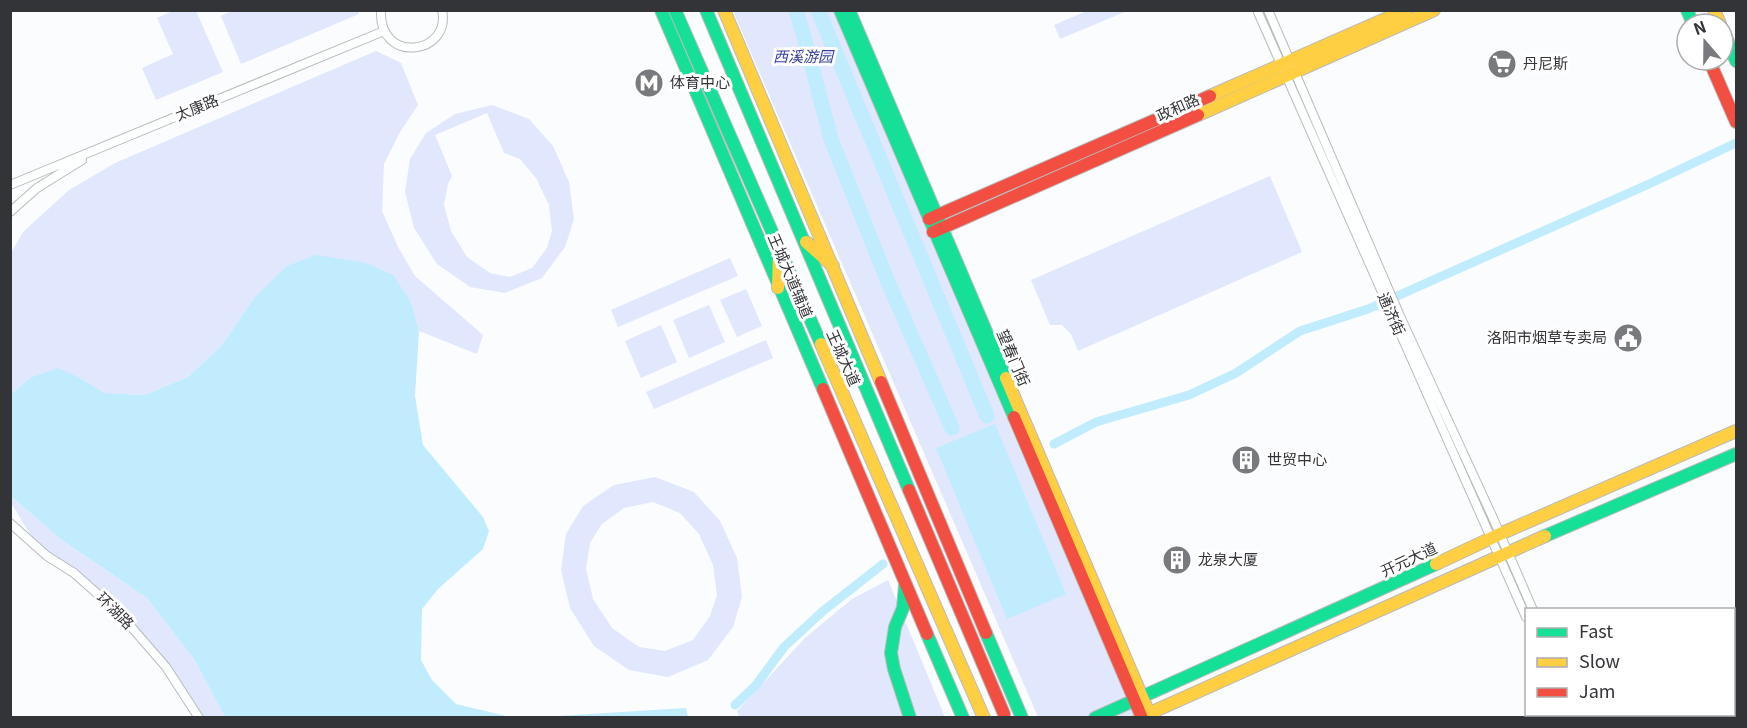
<svg xmlns="http://www.w3.org/2000/svg" width="1747" height="728" font-family="Georgia,'Noto Sans SC',serif">
<style>
.green{fill:#e1e7fd;fill-rule:evenodd}
.water{fill:#c0ecfe}
.lines{fill:none;stroke-linecap:round;stroke-linejoin:round}
.canal{stroke:#c0ecfe;stroke-width:9}
.river{stroke:#c0ecfe;stroke-width:15}
.street-casing{stroke:#b9bbbd;stroke-width:10}
.fast-casing{stroke:#b9bbbd;stroke-width:14}
.slow-casing{stroke:#b9bbbd;stroke-width:14}
.jam-casing{stroke:#b9bbbd;stroke-width:14}
.street{stroke:#feffff;stroke-width:8}
.fast{stroke:#16e098;stroke-width:12}
.slow{stroke:#ffcf43;stroke-width:12}
.jam{stroke:#f24e42;stroke-width:12}
.labels{text-anchor:middle;stroke-width:6;stroke-linejoin:round;paint-order:stroke}
.park-label{font-size:15px;font-style:italic;fill:#353f9b;stroke:#fff}
.poi-label{font-size:15px;fill:#333438;stroke:#fff;text-anchor:start}
.street-label{font-size:15px;fill:#333438;stroke:#fff}
</style>
<rect width="100%" height="100%" fill="#fafcfe"/>
<path class="green" d="M175,10L196,11L223,72L156,100L142,68L173,54L157,18Z
M234,10H359V14L241,64L221,16Z
M1089,10L1127,11L1060,39L1054,25Z
M733,11H833L1134,717H1038Z
M376,51L401,63L418,105L400,132L384,164L382,211L398,247L415,276L483,335L477,354L419,331L411,302L254,298L222,345L188,377L144,395L105,393L80,378H30L11,394V253L23,232L69,190L115,163Z
M492,105L529,119L553,146L569,182L574,219L565,247L542,278L505,293L470,287L437,264L414,228L405,192L410,159L426,133L455,114ZM487,113L504,153L520,159L536,178L549,205L552,231L547,248L532,268L510,277L490,273L467,257L451,231L444,205L448,184L452,176L435,135Z
M1270,176L1302,252L1078,351L1071,334L1062,325H1050L1031,280Z
M730,258L738,276L618,327L611,310Z
M746,289L762,326L737,337L720,300Z
M709,305L725,342L689,358L673,320Z
M661,325L677,362L641,378L625,341Z
M766,340L773,358L654,409L646,392Z
M655,477L694,492L720,521L737,558L742,597L733,627L708,660L668,677L629,670L594,646L570,608L561,570L566,534L583,506L614,485ZM653,502L680,513L699,534L713,565L717,595L710,616L693,640L665,651L639,647L612,628L593,599L586,569L590,543L602,524L624,508Z
M11,496L59,538L147,598L194,659L225,717H196L135,630L68,575L33,539L11,503Z
M888,580L945,717L740,718L737,711L805,638L852,599Z"/>
<path class="water" d="M316,255L366,263L393,275L411,302L419,331L415,396L423,445L483,517L489,531L483,549L438,589L422,609L421,660L432,680L456,704L510,717H225L194,659L147,598L59,538L11,496V394L30,378L58,368L80,378L105,393L144,395L188,377L222,345L254,298L287,266Z
M995,424L1066,594L1007,619L936,448Z
M686,708L688,717H542Z"/>
<g class="lines">
<path class="canal" d="M1054,444L1096,422L1189,395L1236,373L1300,331L1368,309L1649,184L1736,143
M735,705L756,685L784,647L823,611L883,564"/>
<path class="river" d="M796,10L803,33L831,139L888,282L952,428
M818,10L987,416"/>
<g class="street-casing">
<path id="street" d="M381,10C378,65 452,55 442,10
M1257,10L1526,617
M1268,10L1400,316L1493,518L1533,610
M10,185L384,31
M10,212L37,188L82,160
M10,523L47,556L74,573L120,614L166,667L199,718
M1570,714L1572,718
M1580,714L1581,718"/>
</g>
<g class="fast-casing">
<path id="fast" d="M661,10L823,389
M675,10L821,344
M706,10L909,490
M840,10L1014,417
M849,10L1006,378
M1687,10L1693,24
M1723,30L1736,61
M1545,536L1736,454
M905,585L903,608L895,627L891,653L894,669L910,718
M986,633L1022,718
M927,634L963,718
M1095,718L1436,564"/>
</g>
<g class="slow-casing">
<path id="slow" d="M724,10L881,382
M1714,10L1720,24
M1210,96L1406,10
M1198,115L1434,10
M806,242L833,266
M778,288L779,254
M821,344L984,718
M1006,378L1151,718
M1436,564L1500,534L1736,431
M1139,718L1545,536"/>
</g>
<g class="jam-casing">
<path id="jam" d="M1709,60L1736,122
M929,219L1210,96
M933,232L1198,115
M881,382L986,633
M823,389L927,634
M1014,417L1142,718
M909,490L1004,714"/>
</g>
<use href="#street" class="street"/>
<use href="#fast" class="fast"/>
<use href="#slow" class="slow"/>
<use href="#jam" class="jam"/>
</g>
<defs>
<g id="supermarket-disc" transform="scale(1.5)"><circle r="9.5" fill="#797a7d" stroke="#fff"/><path d="M-6-5.5h2.5l.6 2H6L4.5 2H-2.5L-4.4-4H-6ZM-1.5 3.2a1.3 1.3 0 1 0 .1 0ZM3 3.2a1.3 1.3 0 1 0 .1 0Z" fill="#fff"/></g>
<g id="metro-disc" transform="scale(1.5)"><circle r="9.5" fill="#797a7d" stroke="#fff"/><path d="M-5.5 5V-5H-3L0 0L3-5H5.5V5H3V-.5L0 4L-3-.5V5Z" fill="#fff"/></g>
<g id="civic-disc" transform="scale(1.5)"><circle r="9.5" fill="#797a7d" stroke="#fff"/><path d="M-.6-6.5H3V-4.5H.6V-3L4-1V1h2V6H-6V1h2V-1L-.6-3ZM-1.2 2.5V6h2.4V2.5Z" fill="#fff"/></g>
<g id="building-disc" transform="scale(1.5)"><circle r="9.5" fill="#797a7d" stroke="#fff"/><path d="M-4-6H4V6H1V3H-1V6H-4ZM-2.5-4.3h1.7v1.8h-1.7ZM.8-4.3h1.7v1.8H.8ZM-2.5-1h1.7V.8h-1.7ZM.8-1h1.7V.8H.8Z" fill="#fff"/></g>
</defs>
<g fill-rule="evenodd">
<use href="#supermarket-disc" x="1502" y="64"/>
<use href="#metro-disc" x="649" y="83"/>
<use href="#civic-disc" x="1628" y="338"/>
<use href="#building-disc" x="1246" y="460"/>
<use href="#building-disc" x="1177" y="560"/>
</g>
<g class="labels">
<g class="park-label">
<text x="803" y="62">西溪游园</text>
</g>
<g class="poi-label">
<text x="1523" y="69">丹尼斯</text>
<text x="670" y="88">体育中心</text>
<text x="1607" y="343" text-anchor="end">洛阳市烟草专卖局</text>
<text x="1267" y="465">世贸中心</text>
<text x="1198" y="565">龙泉大厦</text>
</g>
<g class="street-label">
<text transform="translate(197 108) rotate(-22)" y="5">太康路</text>
<text transform="translate(1178 108) rotate(-24)" y="5">政和路</text>
<text transform="translate(790 276) rotate(67)" y="5">王城大道辅道</text>
<text transform="translate(1391 314) rotate(66)" y="5">通济街</text>
<text transform="translate(843 358) rotate(66)" y="5">王城大道</text>
<text transform="translate(1013 358) rotate(67)" y="5">望春门街</text>
<text transform="translate(1409 560) rotate(-25)" y="5">开元大道</text>
<text transform="translate(115 611) rotate(45)" y="5">环湖路</text>
</g>
</g>
<rect width="1747" height="728" fill="none" stroke="#333438" stroke-width="24"/>
<rect x="1525" y="608" width="210" height="108" fill="#ffffff" stroke="#adaeaf" stroke-width="1.5"/>
<rect x="1537" y="628" width="30" height="9" fill="#16e098" stroke="#adaeaf" stroke-width="1.5"/>
<text x="1579" y="638" font-size="18" fill="#333438">Fast</text>
<rect x="1537" y="658" width="30" height="9" fill="#ffcf43" stroke="#adaeaf" stroke-width="1.5"/>
<text x="1579" y="668" font-size="18" fill="#333438">Slow</text>
<rect x="1537" y="688" width="30" height="9" fill="#f24e42" stroke="#adaeaf" stroke-width="1.5"/>
<text x="1579" y="698" font-size="18" fill="#333438">Jam</text>
<g transform="translate(1705 42) rotate(340)"><circle r="28" fill="#ffffff" stroke="#adaeaf" stroke-width="1.5"/>
<path d="M0-4.5L10 22L0 15L-10 22Z" fill="#797a7d"/>
<text y="-9" font-size="16" font-weight="bold" text-anchor="middle" fill="#333438">N</text>
</g>
</svg>
